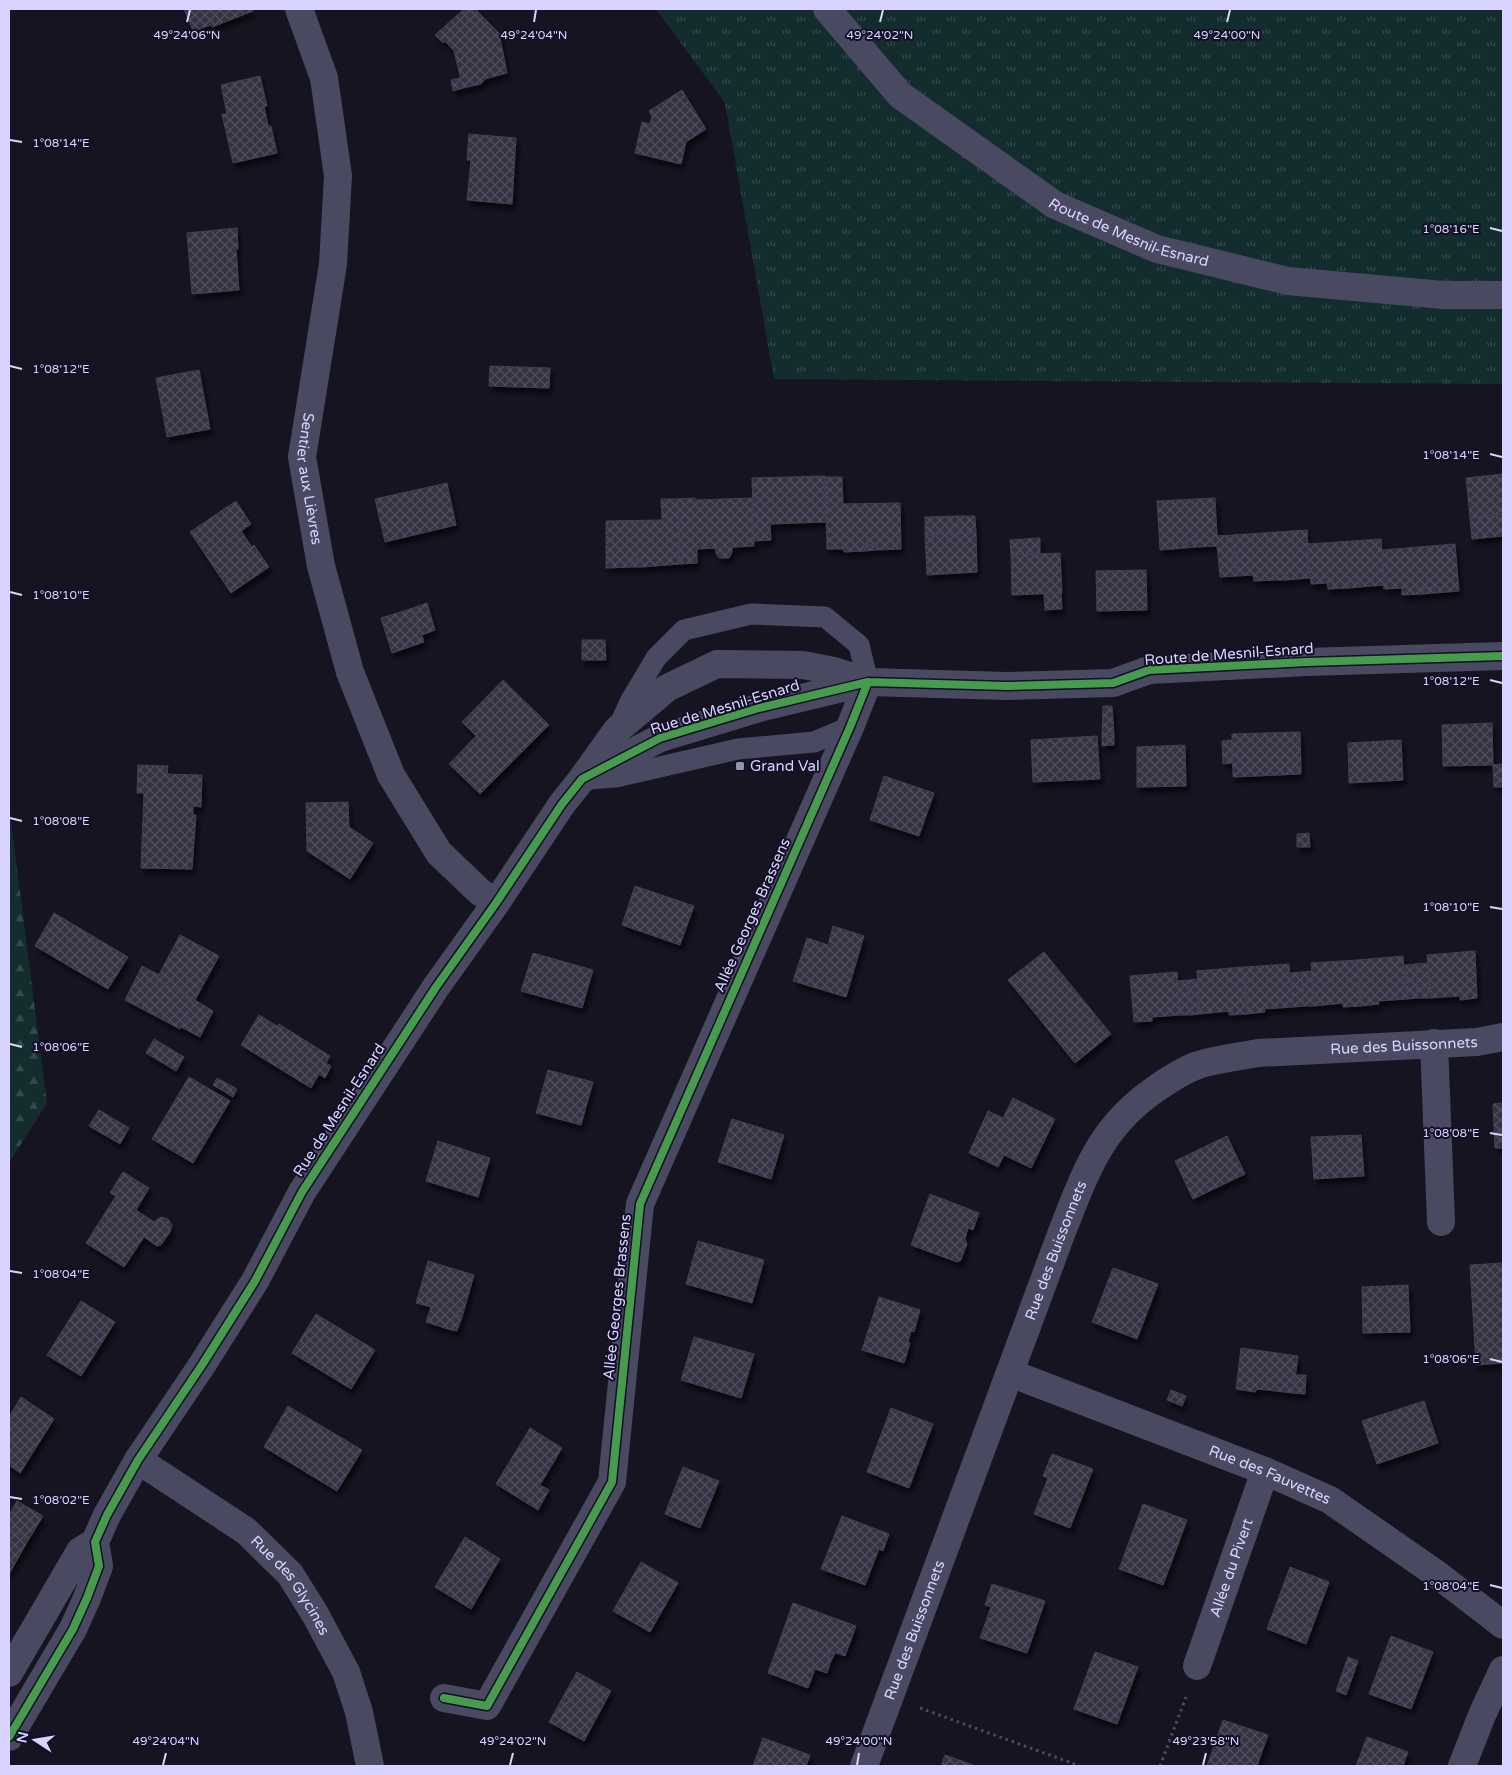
<svg xmlns="http://www.w3.org/2000/svg" width="1512" height="1775" font-family="'Varela Round',sans-serif">
<style>
.grass{fill:url(#grass-tufts)}
.forest{fill:url(#forest-firs)}
.building{fill:url(#building-cross-hatch);stroke:#433f54;filter:url(#shadow)}
.lines{fill:none;stroke-linecap:round;stroke-linejoin:round}
.path{stroke:#44505f;stroke-width:3;stroke-dasharray:2.5 4;stroke-linecap:butt}
.service{stroke:#4a4962;stroke-width:21}
.minor{stroke:#4a4962;stroke-width:28}
.tertiary{stroke:#4a4962;stroke-width:28}
.cycleway-casing{stroke:#130f26;stroke-width:11}
.cycleway{stroke:#469c4c;stroke-width:8}
.ticks{fill:none;stroke:#d9d4ff;stroke-width:2}
.poi-dot{fill:#9591b1;stroke:#130f26;stroke-width:2}
.labels{text-anchor:middle;stroke-width:4;stroke-linejoin:round;paint-order:stroke}
.street-label{font-size:15px;fill:#d9d4ff;stroke:#130f26}
.poi-label{font-size:15px;fill:#d9d4ff;stroke:#130f26;text-anchor:start}
.ticks-label{font-size:12px;text-anchor:middle;fill:#d9d4ff;stroke:#130f26;stroke-width:4;stroke-linejoin:round;paint-order:stroke}
</style>
<defs>
<pattern id="grass-tufts" width="24" height="20" patternUnits="userSpaceOnUse" patternTransform="scale(1.25)"><rect width="24" height="20" fill="#132c2d"/><path d="M3 7l-1-3M5 7V3M7 7l1-3M15 17l-1-3M17 17v-4M19 17l1-3" fill="none" stroke="#354a4c"/></pattern>
<pattern id="forest-firs" width="22" height="20" patternUnits="userSpaceOnUse" patternTransform="scale(1.25)"><rect width="22" height="20" fill="#132c2d"/><path d="M5 1l3.5 6h-7zM16 11l3.5 6h-7z" fill="#354a4c"/></pattern>
<pattern id="building-cross-hatch" width="8" height="8" patternUnits="userSpaceOnUse" patternTransform="scale(1.25)"><rect width="8" height="8" fill="#343243"/><path d="M0 0l8 8M0 8l8-8" fill="none" stroke="#514f5f"/></pattern>
<filter id="shadow"><feDropShadow dx="3" dy="5.5" stdDeviation="2.5" flood-color="#0009"/></filter>
</defs>
<rect width="100%" height="100%" fill="#161421"/>
<path class="grass" d="M656,9H1503V384L774,379L725,103Z"/>
<path class="forest" d="M9,806L47,1103L9,1163Z"/>
<path class="building" d="M184,9H252L253,11L212,27L211,25L193,31Z
M464,9H475L499,33L507,73L485,79L481,84L463,88L454,51L445,41L443,43L435,35Z
M260,76L267,106H264L268,126H271L277,153L233,163L222,114H227L221,85Z
M460,78L463,88L453,91L451,80Z
M682,90L706,129L686,142L681,164L635,153L642,122L650,124L652,116L649,111Z
M469,134L516,138L512,204L467,200L471,160H467Z
M237,228L238,249H236L239,290L192,294L187,233Z
M490,366L550,368L549,388L489,386Z
M199,370L210,429L167,437L156,378Z
M1503,474V514L1470,518L1466,478Z
M825,476L826,522L770,524L771,540L754,541L752,478Z
M825,477H842L843,504L900,503L901,549L876,550V545H865V551L844,552V549H827Z
M447,483L456,525L385,542L375,499Z
M695,498V500L752,498L754,546L697,549V563L680,564L678,499Z
M1215,498L1217,536L1233,535L1237,576L1220,577L1217,546L1196,547L1195,541H1185V548L1160,550L1157,501Z
M661,499H678L680,564L642,567V560H631V567L606,568V521L662,520Z
M236,501L251,524L241,531L252,547L254,545L269,567L231,593L190,532Z
M1502,514L1503,536L1472,539L1470,518Z
M958,516H975L976,533L959,534Z
M958,516L959,534L925,535V517Z
M1307,530L1310,578L1286,580L1285,573L1274,574V580L1254,581L1253,575L1237,576L1233,535Z
M976,533L977,572L927,575L925,535Z
M1040,538V554L1011,555L1010,540Z
M1381,539L1384,585L1360,587V581L1349,582V588L1328,589L1327,583L1311,584L1308,544Z
M1185,541H1195L1196,547L1185,548Z
M1455,544L1459,591L1434,593V587L1423,588V594L1402,595V588L1384,589L1382,550Z
M865,545H876V550L865,551Z
M732,547V552L729,558H719L716,553L715,548Z
M1060,553L1062,593L1012,595L1011,555Z
M631,560H642V567H631Z
M1146,570L1147,610L1097,611L1096,571Z
M1285,573L1286,580H1274V574Z
M1360,581V587L1349,588V582Z
M1434,587V593L1423,594V588Z
M1061,593L1062,609L1045,610L1044,594Z
M427,603L435,630L422,635L413,608Z
M413,608L424,642L392,653L381,618Z
M582,640H605L606,660H582Z
M503,680L549,725L480,794L449,764L476,736L469,729L473,724L467,717Z
M1103,706H1112L1114,735L1102,736Z
M467,717L473,724L469,729L462,722Z
M1492,723L1493,765L1443,766L1442,725Z
M1300,732L1301,774L1233,777L1232,734Z
M1114,735V745L1102,746V736Z
M1097,736L1100,779L1033,782L1031,740Z
M1232,740V763L1223,764L1222,741Z
M1401,740L1403,780L1349,783L1348,743Z
M1185,745L1186,786L1137,787V747Z
M1503,764V787H1494L1493,765Z
M138,765L168,766L167,774L202,775L201,807L193,806V815H196L192,869L141,868L144,793H137Z
M884,776L934,793L919,836L870,820Z
M348,802L349,827L373,843L350,879L307,851L306,803Z
M1309,833L1310,847H1297V834Z
M635,886L694,906L680,945L622,925Z
M54,913L128,957L108,989L35,946Z
M833,926L864,936L846,997L793,981L807,938L828,945Z
M180,935L219,956L195,1000L156,980Z
M1475,951L1477,998L1460,1000V996L1431,998L1427,955Z
M1044,952L1111,1034L1075,1063L1008,980Z
M533,953L593,970L582,1008L521,991Z
M1403,956L1407,999L1378,1001L1379,1004L1361,1006L1357,960Z
M1357,960L1361,1006L1343,1007V1003L1315,1006L1311,963Z
M1428,963L1431,998H1417L1416,964Z
M1289,964L1293,1007L1264,1009L1265,1012L1247,1014L1243,967Z
M1416,964L1417,998L1407,999L1405,965Z
M142,966L159,975L156,980L195,1000L180,1029L125,1000Z
M1243,967L1247,1014L1229,1015V1011L1200,1014L1197,971Z
M1312,971L1315,1006H1304L1302,972Z
M1177,972L1180,1015L1152,1017V1021L1134,1022L1130,976Z
M1302,972L1304,1006L1293,1007L1291,973Z
M1198,979L1200,1014L1191,1015L1189,980Z
M1189,980L1191,1015H1180L1177,981Z
M195,1000L213,1011L200,1037L181,1027Z
M259,1015L277,1026L279,1024L330,1056L326,1063L331,1066L325,1078L319,1074L311,1088L241,1045Z
M154,1039L184,1057L176,1071L146,1053Z
M548,1070L593,1082L581,1125L536,1113Z
M189,1077L230,1101L193,1163L152,1139Z
M217,1078L237,1089L233,1097L213,1085Z
M1013,1098L1055,1119L1031,1168L1004,1155L998,1167L969,1153L988,1111L1003,1118Z
M1503,1103V1148H1495L1493,1104Z
M99,1110L129,1128L120,1144L89,1126Z
M732,1119L784,1135L771,1179L718,1162Z
M1361,1135L1364,1176L1314,1179L1311,1137Z
M1227,1136L1245,1174L1193,1199L1175,1161Z
M438,1141L490,1158L478,1197L426,1181Z
M123,1172L149,1188L136,1210L154,1222L161,1217L168,1219L172,1225L170,1232L161,1245L157,1246L144,1237L124,1267L86,1243L116,1196L110,1193Z
M930,1194L979,1213L973,1230L968,1228L965,1239L967,1244L961,1260L957,1262L911,1245Z
M698,1241L764,1260L752,1303L686,1284Z
M428,1261L474,1275L462,1317L456,1315L451,1330L426,1322L431,1307L416,1303Z
M1503,1263V1363L1476,1365L1470,1265Z
M1113,1268L1119,1270L1109,1296L1103,1294Z
M1119,1270L1158,1284L1137,1339L1092,1322L1103,1294L1109,1296Z
M1408,1285L1410,1332L1363,1333L1362,1287Z
M879,1297L920,1310L914,1332L911,1331L908,1342L910,1343L904,1363L862,1350Z
M81,1301L115,1322L81,1376L47,1355Z
M316,1314L375,1350L351,1389L292,1353Z
M456,1315L462,1317L457,1331L451,1330Z
M694,1337L754,1354L741,1398L681,1380Z
M1241,1348L1298,1356L1293,1393L1258,1389L1255,1392L1236,1389Z
M1295,1375H1306L1305,1394L1293,1393Z
M1171,1390L1186,1396L1182,1406L1167,1400Z
M21,1397L54,1419L20,1473L9,1465V1417Z
M1424,1401L1438,1443L1377,1464L1362,1421Z
M288,1406L362,1450L337,1491L264,1447Z
M891,1408L933,1424L909,1488L867,1472Z
M530,1428L562,1448L540,1485L549,1490L538,1510L496,1484Z
M1052,1454L1093,1469L1070,1528L1034,1514L1048,1478L1043,1476Z
M683,1467L719,1481L700,1528L665,1514Z
M17,1501L43,1516L26,1544L23,1543L26,1538L10,1528L9,1530V1515Z
M1143,1504L1187,1520L1163,1585L1119,1569Z
M842,1516L889,1534L883,1551L879,1549L865,1585L821,1569Z
M10,1528L26,1538L23,1543L26,1544L9,1574Z
M465,1537L500,1559L471,1609L435,1587Z
M641,1562L678,1583L650,1632L613,1611Z
M1290,1567L1329,1582L1306,1644L1267,1629Z
M992,1584L1045,1601L1027,1653L980,1638L991,1607L985,1605Z
M793,1603L856,1626L845,1656L830,1651L827,1660L831,1661L827,1673L815,1669L808,1688L768,1673Z
M1391,1636L1433,1652L1411,1709L1369,1694Z
M830,1651L835,1653L831,1661L827,1660Z
M1095,1652L1138,1667L1117,1724L1074,1709Z
M1348,1657L1358,1661L1346,1695L1336,1691Z
M577,1672L611,1691L584,1741L549,1722Z
M1223,1720L1268,1735L1257,1766H1207Z
M1367,1737L1408,1752L1403,1766H1356Z
M763,1738L810,1755L806,1766H753Z
M945,1755L976,1766H941Z"/>
<g class="lines">
<path class="path" d="M920,1708L1080,1766
M1160,1766L1186,1697"/>
<path class="service" d="M619,726L631,700L656,658L684,630L751,614L825,617L859,645L868,682
M587,779L616,777L738,749L814,742L850,727"/>
<g class="minor">
<path id="s1" d="M299,9L324,78L338,176L333,264L302,457L321,566L350,672L391,775L439,853L480,892L496,903"/>
<path d="M1434,1043L1441,1222"/>
<path id="s2" d="M1010,1373L1265,1471L1330,1500L1438,1575L1503,1625"/>
<path id="s3" d="M138,1460L246,1531L290,1574L315,1614L346,1672L359,1712L370,1766"/>
<path id="s4" d="M1197,1666L1265,1471"/>
<path d="M444,1698L487,1706L612,1482L640,1204L850,727L868,682"/>
<path id="s5" d="M864,1766L1063,1229C1087,1169 1101,1126 1157,1088C1170,1079 1184,1070 1198,1065C1217,1059 1238,1057 1258,1053L1477,1042L1503,1037"/>
<path d="M1462,1766L1482,1715L1503,1670"/>
</g>
<g class="tertiary">
<path id="s6" d="M827,9L900,95L1055,205L1157,249L1288,281L1443,295H1503"/>
<path d="M584,776L617,730L667,688L717,664L803,665L834,671L868,682"/>
<path d="M9,1673L80,1551L95,1542"/>
<path d="M9,1737L73,1629L87,1598L99,1566L95,1542L107,1515L138,1460L202,1365L255,1281L302,1192L436,987L496,903L562,804L582,779L660,738L759,708L868,682L1007,686L1113,683L1149,670L1307,662L1503,656"/>
</g>
<g class="cycleway-casing">
<path id="cycleway" d="M444,1698L487,1706L612,1482L640,1204L850,727L868,682
M9,1737L73,1629L87,1598L99,1566L95,1542L107,1515L138,1460L202,1365L255,1281L302,1192L436,987L496,903L562,804L582,779L660,738L759,708L868,682L1007,686L1113,683L1149,670L1307,662L1503,656"/>
</g>
<use href="#cycleway" class="cycleway"/>
</g>
<path class="ticks" d="M187,22L190,10M534,22L536,10M880,22L883,10M1227,22L1230,10M10,140L22,142M1490,228L1502,231M10,366L22,369M1490,454L1502,457M10,592L22,595M1490,680L1502,683M10,818L22,821M1490,907L1502,909M10,1044L22,1047M1490,1133L1502,1135M10,1271L22,1273M1490,1359L1502,1362M10,1497L22,1499M1490,1585L1502,1588M163,1765L166,1753M510,1765L513,1753M857,1765L859,1753M1203,1765L1206,1753"/>
<rect class="poi-dot" x="735" y="761" width="10" height="10" rx="2.5"/>
<g class="labels">
<g class="street-label">
<text dy="5" stroke="none"><textPath href="#s6" startOffset="382">Route de Mesnil-Esnard</textPath></text>
<text dy="5" stroke="none"><textPath href="#s1" startOffset="478">Sentier aux Lièvres</textPath></text>
<text transform="translate(1229 654) rotate(-4)" y="5">Route de Mesnil-Esnard</text>
<text transform="translate(725 707) rotate(-17)" y="5">Rue de Mesnil-Esnard</text>
<text transform="translate(752 915) rotate(-66)" y="5">Allée Georges Brassens</text>
<text dy="5" stroke="none"><textPath href="#s5" startOffset="1000">Rue des Buissonnets</textPath></text>
<text transform="translate(339 1110) rotate(-57)" y="5">Rue de Mesnil-Esnard</text>
<text dy="5" stroke="none"><textPath href="#s5" startOffset="550">Rue des Buissonnets</textPath></text>
<text transform="translate(617 1297) rotate(-84)" y="5">Allée Georges Brassens</text>
<text dy="5" stroke="none"><textPath href="#s2" startOffset="279">Rue des Fauvettes</textPath></text>
<text dy="5" stroke="none"><textPath href="#s4" startOffset="104">Allée du Pivert</textPath></text>
<text dy="5" stroke="none"><textPath href="#s3" startOffset="200">Rue des Glycines</textPath></text>
<text dy="5" stroke="none"><textPath href="#s5" startOffset="145">Rue des Buissonnets</textPath></text>
</g>
<g class="poi-label">
<text x="750" y="771">Grand Val</text>
</g>
</g>
<g class="ticks-label">
<text x="187" y="39">49°24'06"N</text>
<text x="534" y="39">49°24'04"N</text>
<text x="880" y="39">49°24'02"N</text>
<text x="1227" y="39">49°24'00"N</text>
<text x="61" y="147">1°08'14"E</text>
<text x="1451" y="233">1°08'16"E</text>
<text x="61" y="373">1°08'12"E</text>
<text x="1451" y="459">1°08'14"E</text>
<text x="61" y="599">1°08'10"E</text>
<text x="1451" y="685">1°08'12"E</text>
<text x="61" y="825">1°08'08"E</text>
<text x="1451" y="911">1°08'10"E</text>
<text x="61" y="1051">1°08'06"E</text>
<text x="1451" y="1137">1°08'08"E</text>
<text x="61" y="1278">1°08'04"E</text>
<text x="1451" y="1363">1°08'06"E</text>
<text x="61" y="1504">1°08'02"E</text>
<text x="1451" y="1590">1°08'04"E</text>
<text x="166" y="1745">49°24'04"N</text>
<text x="513" y="1745">49°24'02"N</text>
<text x="859" y="1745">49°24'00"N</text>
<text x="1206" y="1745">49°23'58"N</text>
</g>
<rect width="1512" height="1775" fill="none" stroke="#d9d4ff" stroke-width="20"/>
<g transform="translate(35 1740) rotate(282)" stroke="#130f26" stroke-width="4" paint-order="stroke">
<path d="M0-4L9 19L0 12L-9 19Z" fill="#d9d4ff"/>
<text y="-8" font-size="14" font-weight="bold" text-anchor="middle" fill="#d9d4ff">N</text>
</g>
</svg>
